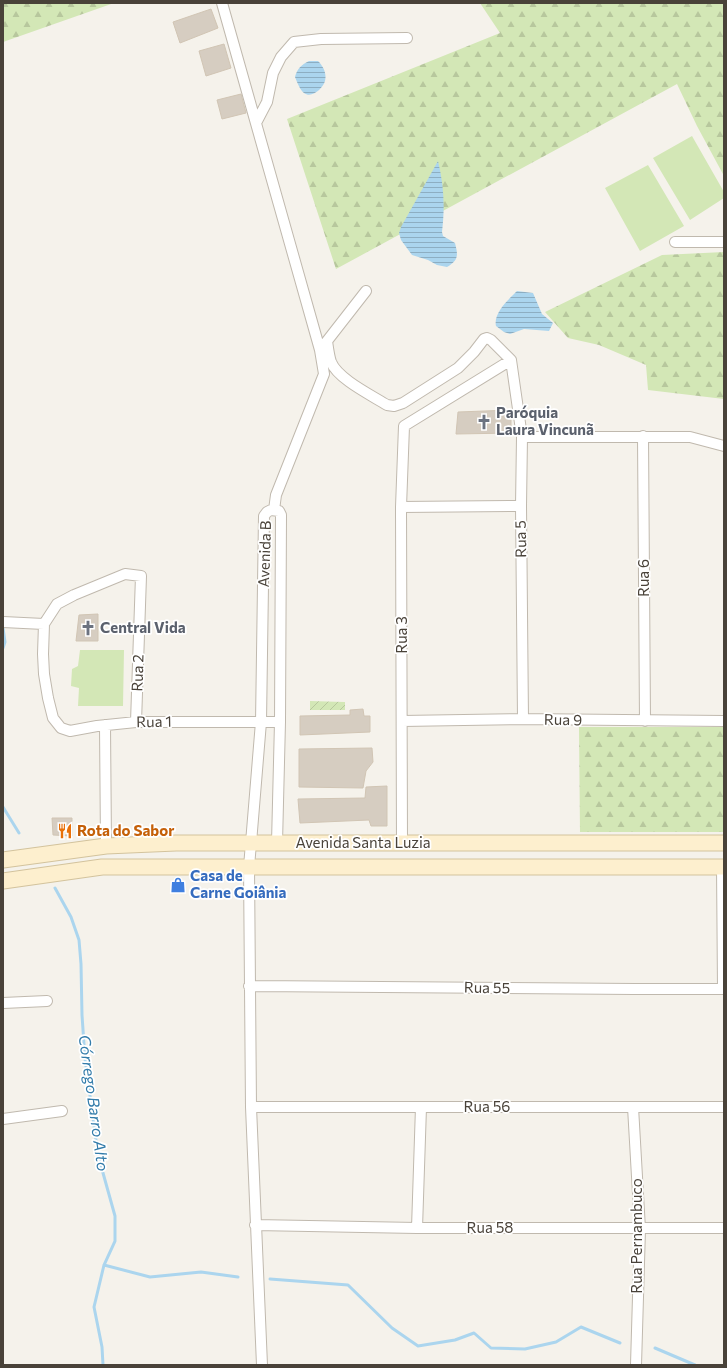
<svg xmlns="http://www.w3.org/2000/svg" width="727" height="1368" font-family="Commissioner,sans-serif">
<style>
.grass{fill:#d3e7b6}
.forest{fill:url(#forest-firs)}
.garden{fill:url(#garden-furrows)}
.water{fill:url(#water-rules)}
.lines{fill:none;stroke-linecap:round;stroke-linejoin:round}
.stream{stroke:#abd5ee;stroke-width:3}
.building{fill:#d6cdc1;stroke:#d1c5b4}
.street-casing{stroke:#c0b9ae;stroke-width:12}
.secondary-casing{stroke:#d3c39d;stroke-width:17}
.street{stroke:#fff;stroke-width:10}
.secondary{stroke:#fdefce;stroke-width:15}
.labels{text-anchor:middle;stroke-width:3.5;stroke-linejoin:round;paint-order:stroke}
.worship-label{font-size:15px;font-weight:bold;fill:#5b616d;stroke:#fff;text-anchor:start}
.street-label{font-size:15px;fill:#494239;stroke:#fff}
.food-label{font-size:15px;font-weight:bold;fill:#c56008;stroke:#fff;text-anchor:start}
.shop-label{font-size:15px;font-weight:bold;fill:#366cbe;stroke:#fff;text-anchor:start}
.water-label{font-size:16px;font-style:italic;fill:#337caa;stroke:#fff}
</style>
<defs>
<pattern id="forest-firs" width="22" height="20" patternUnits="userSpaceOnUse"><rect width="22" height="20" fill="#d3e7b6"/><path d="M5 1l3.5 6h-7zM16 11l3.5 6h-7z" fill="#b7c79d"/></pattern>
<pattern id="garden-furrows" width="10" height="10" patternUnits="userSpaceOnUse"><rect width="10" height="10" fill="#d3e7b6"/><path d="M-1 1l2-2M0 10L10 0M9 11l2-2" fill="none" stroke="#b7c79d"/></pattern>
<pattern id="water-rules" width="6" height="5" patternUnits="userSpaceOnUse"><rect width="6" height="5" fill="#abd5ee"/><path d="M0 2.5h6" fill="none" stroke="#8daec2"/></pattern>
</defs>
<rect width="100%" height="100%" fill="#f5f2eb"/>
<path class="grass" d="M692,136L724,192V198L690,220L653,158Z
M648,165L684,226L640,251L605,188Z
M80,650H124L123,706H78L79,688L71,686L72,669L78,666Z"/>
<path class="forest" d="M3,3H114L3,42Z
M480,3H724V176L697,126L677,84L336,269L287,119L500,33Z
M724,252V399L648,390L646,365L599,345L568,338L545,312L662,255Z
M579,727H724V832H580Z"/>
<path class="garden" d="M310,701L345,702V710H310Z"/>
<path class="water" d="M309,61H318C323,66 327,73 325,81C323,88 312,99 304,93C300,90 297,82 295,77C297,69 301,65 309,61Z
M438,161C444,186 445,207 442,232L443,236L455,243C458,255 459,260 447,267L437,265L428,260L412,255L401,240L399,233L401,227Z
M517,291L533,293L542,314L553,323L549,331L524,329L510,334L504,332L496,326C493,313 509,299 517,291Z"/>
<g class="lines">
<path class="stream" d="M3,628L5,642L3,648
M3,807L19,833
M55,888L71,917L79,940L81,964L82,1015L85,1059L98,1155L115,1216V1241L104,1265L94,1307L102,1347L103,1365
M104,1265L150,1277L201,1272L238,1277
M270,1279L348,1285L392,1328L418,1346L455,1340L474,1333L491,1348L525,1349L556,1342L581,1327L620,1343
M655,1348L695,1365"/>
</g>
<path class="building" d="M211,9L218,28L180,43L173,22Z
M224,44L231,68L206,76L199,51Z
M241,94L246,113L222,119L217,100Z
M511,410V433L456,434L458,412Z
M98,614V641H76L79,615Z
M363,709L364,716H370V732L300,735V716L350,715V710Z
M372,748L373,762L366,771L363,788L299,787V749Z
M387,786V826H371L369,820L300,823L298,799L365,798L366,787Z
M52,818H72V836L53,835Z"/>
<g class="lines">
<g class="street-casing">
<path id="street" d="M222,3L320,350
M256,123L267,102L273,73L281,57L294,42L321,39L407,38
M675,242H724
M327,341C328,348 329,356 331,362C338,379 371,395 387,405L394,406L403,403L458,368L474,352L484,339L487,338L491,340L511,360
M511,360L522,437L521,506L523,719
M643,436L645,721
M522,437H690L724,446
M401,507L521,506
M274,510L276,495L324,374L320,350L366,291
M3,622L44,624
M402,721L523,719L724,721
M136,722L141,576L125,574L74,595L57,604L44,624L43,654L44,674L48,698L53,718L61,728L70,731L97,726L136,722H280
M105,725L106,846
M402,844L401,507L404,426L511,360
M722,867L723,989
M249,986L635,989H724
M3,1003L47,1001
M251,1107H724
M633,1107L640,1229L636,1365
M3,1119L62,1111
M255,1225L417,1228H724
M417,1228L421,1107
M262,1365L251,1107L249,867L261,722L264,516L267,512L271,510L279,511L281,515L280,722L277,843"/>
</g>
<g class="secondary-casing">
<path id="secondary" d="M3,860L106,846L176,843H724
M3,881L102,867H724"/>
</g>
<use href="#street" class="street"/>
<use href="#secondary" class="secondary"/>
</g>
<defs>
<g id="church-bare" transform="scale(1.2)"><path d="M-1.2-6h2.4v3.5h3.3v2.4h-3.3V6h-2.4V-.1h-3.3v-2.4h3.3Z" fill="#6b7280" stroke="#fff" stroke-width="2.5" paint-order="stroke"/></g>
<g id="restaurant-bare" transform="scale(1.2)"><path d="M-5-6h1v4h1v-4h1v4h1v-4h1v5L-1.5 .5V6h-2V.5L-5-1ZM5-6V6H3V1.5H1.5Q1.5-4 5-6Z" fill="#e8710a" stroke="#fff" stroke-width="2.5" paint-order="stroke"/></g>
<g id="shop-bare" transform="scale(1.2)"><path d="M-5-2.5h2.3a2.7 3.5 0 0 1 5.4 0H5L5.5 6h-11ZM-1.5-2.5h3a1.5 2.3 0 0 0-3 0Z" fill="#3f7fe0" stroke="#fff" stroke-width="2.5" paint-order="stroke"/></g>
</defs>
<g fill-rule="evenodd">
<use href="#church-bare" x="484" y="422"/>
<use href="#church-bare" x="88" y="628"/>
<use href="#restaurant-bare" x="65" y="831"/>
<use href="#shop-bare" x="178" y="885"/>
</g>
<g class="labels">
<g class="worship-label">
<text x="496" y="418">Paróquia<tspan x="496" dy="17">Laura Vincunã</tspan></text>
<text x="100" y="633">Central Vida</text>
</g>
<g class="street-label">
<text transform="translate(521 539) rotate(-91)" y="5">Rua 5</text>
<text transform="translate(265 554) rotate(-88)" y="5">Avenida B</text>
<text transform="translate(644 578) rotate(-90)" y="5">Rua 6</text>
<text transform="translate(402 635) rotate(-90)" y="5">Rua 3</text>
<text transform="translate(138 673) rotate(-88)" y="5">Rua 2</text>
<text transform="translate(563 720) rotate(1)" y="5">Rua 9</text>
<text transform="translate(154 722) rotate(-1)" y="5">Rua 1</text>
<text x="363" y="848">Avenida Santa Luzia</text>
<text transform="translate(487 988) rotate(1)" y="5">Rua 55</text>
<text x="487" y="1112">Rua 56</text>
<text x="490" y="1233">Rua 58</text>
<text transform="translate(637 1236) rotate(-90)" y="5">Rua Pernambuco</text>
</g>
<g class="food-label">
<text x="77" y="836">Rota do Sabor</text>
</g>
<g class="shop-label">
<text x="190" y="881">Casa de<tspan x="190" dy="17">Carne Goiânia</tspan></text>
</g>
<g class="water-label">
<text transform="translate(94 1103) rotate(82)" y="6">Córrego Barro Alto</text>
</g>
</g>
<rect width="727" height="1368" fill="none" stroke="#494239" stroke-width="8"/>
</svg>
